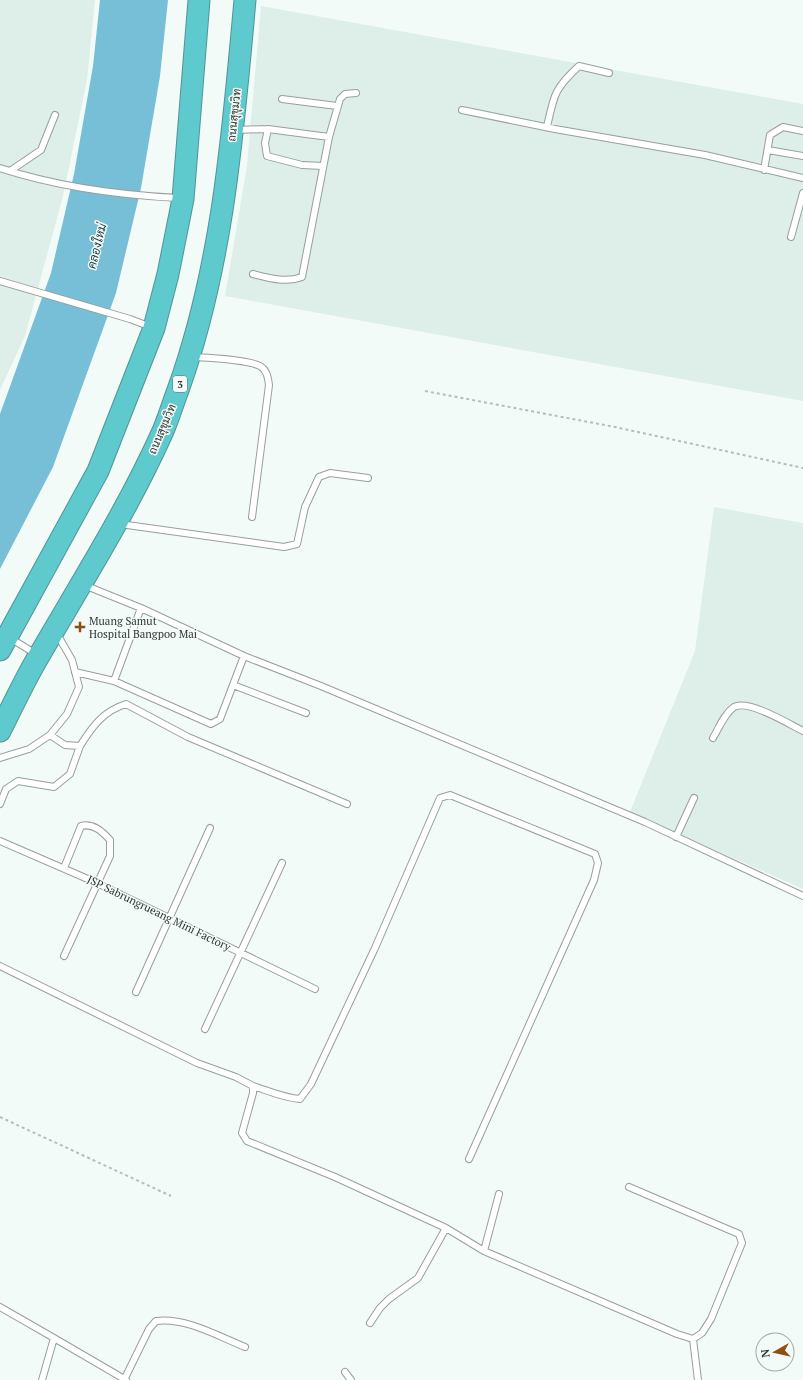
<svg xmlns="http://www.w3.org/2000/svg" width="803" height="1380" font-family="'PT Serif',Sarabun,serif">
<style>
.built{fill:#deeee9}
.water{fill:#77bfd6}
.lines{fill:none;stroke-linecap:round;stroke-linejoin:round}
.lane-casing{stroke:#979f9d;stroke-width:8}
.highway-casing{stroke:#4f9597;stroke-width:23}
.path{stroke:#b6bdbb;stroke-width:2;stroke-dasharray:3 3;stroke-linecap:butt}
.lane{stroke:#fff;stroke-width:6}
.highway{stroke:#5fcacd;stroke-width:21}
.poi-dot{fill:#8e5112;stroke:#f2fbf8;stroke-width:1.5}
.labels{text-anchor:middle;stroke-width:3;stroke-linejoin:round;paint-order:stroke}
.shield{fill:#f2fbf8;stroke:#6a6f6d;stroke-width:1}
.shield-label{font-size:10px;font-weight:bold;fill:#303332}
.street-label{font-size:11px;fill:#303332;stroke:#f2fbf8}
.poi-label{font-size:11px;fill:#303332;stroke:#f2fbf8;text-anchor:start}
.water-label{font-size:12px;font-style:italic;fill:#193b46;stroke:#f2fbf8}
</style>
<rect width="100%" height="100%" fill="#f2fbf8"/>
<path class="built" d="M0,0H95L87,80L63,196L25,336L0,390Z
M261,6L803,104V401L225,296L247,166Z
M714,507L803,523V889L630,812L695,651Z"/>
<path class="water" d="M100,0H168L160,76L141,188L116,293L53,467L0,569V414L51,273L74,174L93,66Z"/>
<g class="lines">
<g class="lane-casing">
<path id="lane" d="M282,99L337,106
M462,110L555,129L705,155L803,178
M547,127C554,95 554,89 579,66L609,73
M268,129L265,143L267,156L302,165L323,166
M235,130L268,129L329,137L340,99L345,94L356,93
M768,150L803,156
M0,168C58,187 119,195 179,198
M764,170L770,135L783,127L803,131
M10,171L41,150L55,115
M791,237L803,193
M253,274C269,278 286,283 302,277L329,137
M0,281L130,319L151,327
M191,357C209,358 245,359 260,366C267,370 268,378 269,385L252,517
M120,524L284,547L297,544L305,507L319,477L330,473L368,478
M84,585L141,608L244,656L321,686L645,822L803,896
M10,638L36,654
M75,672L114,681L211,724L220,719L244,656
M114,681L141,608
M233,685L306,713
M50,735L65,745L80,746C92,727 103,711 126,704L188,737L347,804
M713,738C719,728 724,714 734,707C748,699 789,724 803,731
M0,758L29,749L50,735L67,714L79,687L72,660L57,634
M0,804L6,789L18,781L54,787L70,774L80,746
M676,837L694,798
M0,841L97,883L315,989
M64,956L110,856V840C102,831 93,823 81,826L64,868
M0,966L197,1063L236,1077L253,1086V1093L242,1133L247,1141L335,1177L446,1228L484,1251L499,1194
M136,992L210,828
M205,1029L282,863
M253,1086C269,1091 284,1098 300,1099L311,1084L375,948L440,798L450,795L595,854L598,863L594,880L469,1159
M484,1251L677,1334L693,1339L702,1333L711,1319L742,1243L739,1234L629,1187
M0,1307L54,1338L42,1380
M370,1323L380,1308L389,1299L418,1278L446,1228
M54,1338L126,1380
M693,1339L698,1380
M345,1372L351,1380
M125,1378L149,1329L156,1321C185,1317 218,1336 245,1347"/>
</g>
<g class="highway-casing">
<path id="highway" d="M0,650L98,471L154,328L168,274L183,199L199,0
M0,731C13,705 25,679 40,654C83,580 128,509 163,431C169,417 173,403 178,390C223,265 233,132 245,0"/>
</g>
<path class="path" d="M425,391L615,427L803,468
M0,1117L171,1196"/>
<use href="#lane" class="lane"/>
<use href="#highway" class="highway"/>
</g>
<path class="poi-dot" d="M78 621h4v4h4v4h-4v4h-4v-4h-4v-4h4z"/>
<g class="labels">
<rect class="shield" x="173" y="376" width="14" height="16" rx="3"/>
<g class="shield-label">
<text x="180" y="388">3</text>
</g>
<g class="street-label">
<text transform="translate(234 115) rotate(-84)" y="4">ถนนสุขุมวิท</text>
<text transform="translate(162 429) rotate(-67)" y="4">ถนนสุขุมวิท</text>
<text transform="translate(159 913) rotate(26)" y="4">JSP Sabrungrueang Mini Factory</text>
</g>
<g class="poi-label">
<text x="89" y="625">Muang Samut<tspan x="89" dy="13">Hospital Bangpoo Mai</tspan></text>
</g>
<g class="water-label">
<text transform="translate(97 246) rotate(-76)" y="4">คลองใหม่</text>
</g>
</g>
<g transform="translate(775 1352) rotate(262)"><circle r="19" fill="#f2fbf8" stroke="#a4aba9"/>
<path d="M0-3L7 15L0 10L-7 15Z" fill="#8e5112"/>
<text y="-6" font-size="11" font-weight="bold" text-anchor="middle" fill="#303332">N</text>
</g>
</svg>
